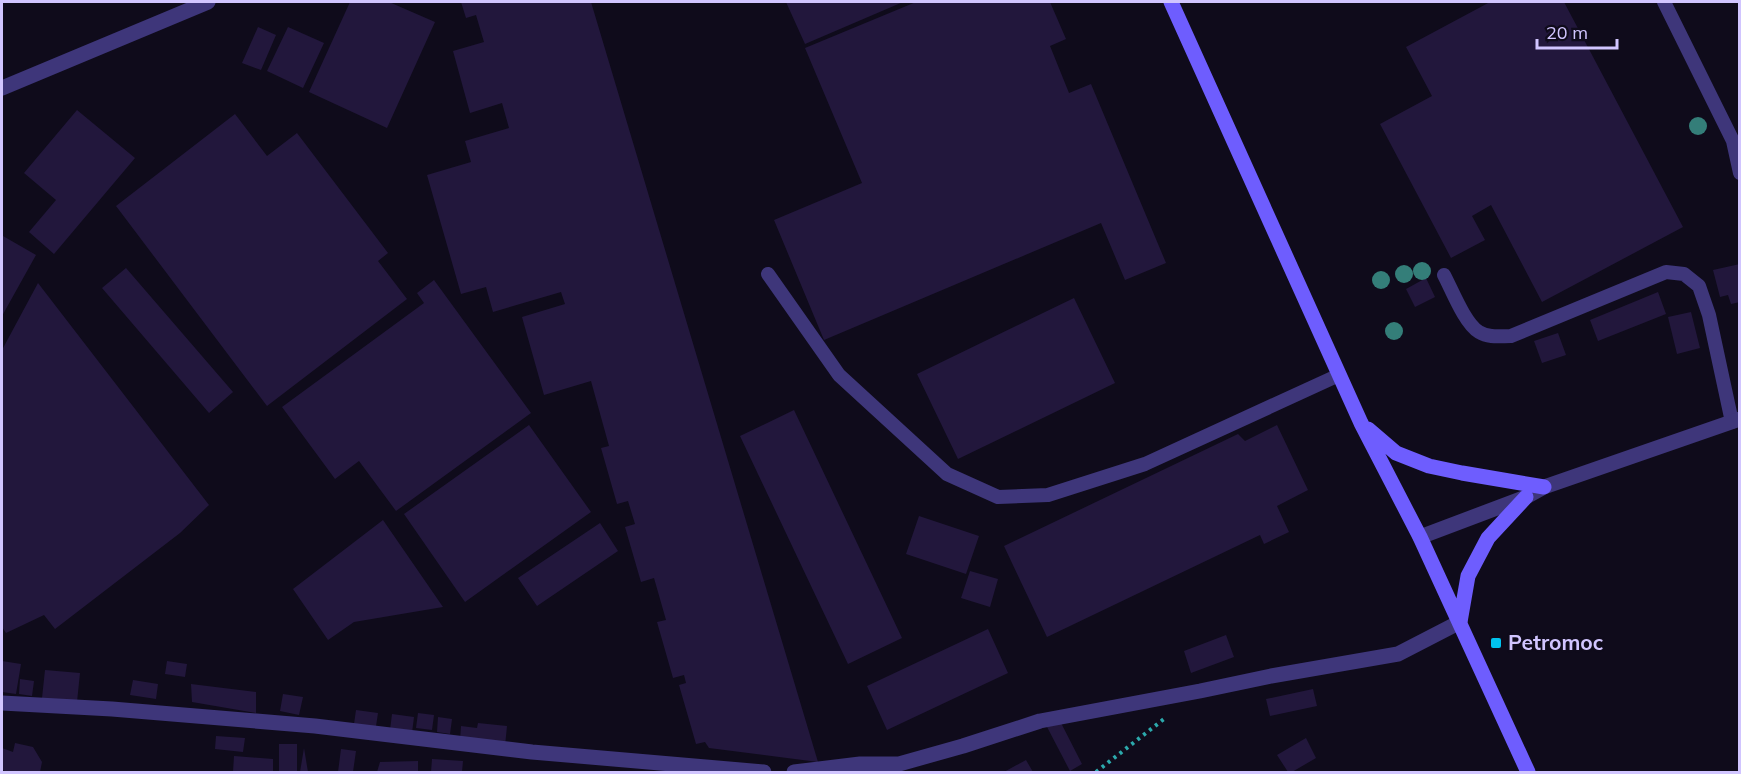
<svg xmlns="http://www.w3.org/2000/svg" width="1741" height="774" font-family="Mulish,sans-serif">
<style>
.building{fill:#22173c}
.lines{fill:none;stroke-linecap:round;stroke-linejoin:round}
.path{stroke:#2ca9ac;stroke-width:4;stroke-dasharray:3 4.5;stroke-linecap:butt}
.service{stroke:#3e367a;stroke-width:14}
.minor{stroke:#3e367a;stroke-width:15}
.secondary{stroke:#6e5dfe;stroke-width:15}
.tree{fill:#347e79}
.poi-dot{fill:#01c3ef;stroke:#0f0b1b;stroke-width:2}
.labels{text-anchor:middle;stroke-width:4.5;stroke-linejoin:round;paint-order:stroke}
.poi-label{font-size:21px;font-weight:bold;fill:#d1c5ff;stroke:#0f0b1b;text-anchor:start}
</style>
<rect width="100%" height="100%" fill="#0f0b1b"/>
<path class="building" d="M350,2H389L435,22L387,128L309,92Z
M461,2H591L818,762L709,748L705,742L696,744L679,685L686,683L684,675L673,678L657,622L666,620L654,578L641,582L625,527L635,524L628,501L617,504L601,448L609,446L591,381L544,395L522,317L565,304L561,292L493,312L486,287L461,294L427,175L471,162L465,141L509,128L502,103L470,113L453,51L484,42L476,15L466,18Z
M786,2H903L805,44Z
M916,2H1050L1066,39L1050,46L1069,93L1091,84L1166,263L1125,280L1101,223L824,340L774,220L862,183L805,48Z
M1490,2H1564L1683,227L1542,302L1491,205L1472,216L1485,240L1451,258L1380,124L1432,96L1406,47Z
M258,27L276,35L261,70L242,63Z
M288,27L324,43L303,88L267,71Z
M77,110L135,158L54,254L29,232L56,200L24,173Z
M235,114L267,156L297,133L388,253L378,261L407,299L267,406L116,206Z
M3,236L36,255L2,316V238Z
M1740,264V302L1731,304L1728,295L1720,297L1713,270Z
M126,268L233,392L209,413L102,288Z
M1426,278L1435,297L1415,307L1406,289Z
M434,280L531,413L396,511L359,461L335,479L282,407L424,303L417,293Z
M38,283L209,505L180,533L55,629L44,615L6,633L2,627V350Z
M1658,292L1666,314L1598,341L1590,320Z
M1074,298L1115,383L958,459L917,374Z
M1691,312L1700,348L1677,354L1668,317Z
M1558,333L1566,355L1542,363L1534,341Z
M794,410L902,638L848,664L740,436Z
M529,425L591,512L465,602L404,514Z
M1277,425L1308,490L1277,506L1289,532L1264,544L1260,535L1047,637L1004,546L1238,434L1245,441Z
M919,516L979,536L966,574L906,554Z
M383,520L443,607L354,622L328,640L293,589Z
M600,523L618,551L537,606L518,578Z
M970,571L998,579L990,607L961,598Z
M988,629L1008,673L887,730L867,686Z
M1226,635L1234,657L1191,673L1184,651Z
M2,661L21,664L16,694L2,692Z
M167,661L187,664L185,677L165,674Z
M45,670L80,673L77,702L42,698Z
M20,679L34,681L32,696L19,694Z
M133,680L158,684L156,699L130,695Z
M191,684L256,692V713L192,702Z
M1313,689L1317,706L1270,716L1266,699Z
M283,694L303,697L299,715L280,711Z
M356,710L378,713L375,733L353,731Z
M418,713L434,715L432,730L416,728Z
M392,714L414,717L412,733L390,730Z
M438,717L452,719L450,734L437,732Z
M1059,719L1082,764L1070,771L1046,725Z
M478,723L507,726L505,746L460,741L461,726L477,728Z
M216,736L245,738L243,752L215,749Z
M1306,738L1316,758L1292,772H1288L1277,755Z
M15,743L33,747L42,762L40,772H9L2,770V748L13,752Z
M279,744H297V772H279Z
M304,748L308,772H300Z
M341,749L356,751L353,772H338Z
M234,756L273,759V772H233Z
M432,759L463,761L462,772H431Z
M1026,760L1033,772H1004Z
M418,761V772H377L380,762Z"/>
<g class="lines">
<path class="path" d="M1096,772L1164,719"/>
<path class="service" d="M1664,2L1733,141L1740,173
M768,274L839,375L947,474L998,497L1048,495L1145,464L1339,375
M1444,275C1452,290 1465,324 1479,332C1489,338 1500,336 1511,336L1666,272L1684,274L1699,286L1709,315L1732,422"/>
<path class="minor" d="M2,88L208,2
M1420,537L1526,497L1544,487L1740,419
M2,703L112,709L315,726L532,752L764,772
M794,772L860,764H899L963,746L1040,721L1200,691L1271,676L1398,654L1460,622"/>
<path class="secondary" d="M1171,2L1361,423L1420,537L1528,772
M1368,429L1396,453L1429,466L1462,473L1544,487
M1460,622L1468,576L1488,538L1526,497"/>
</g>
<g class="tree">
<circle cx="1698" cy="126" r="9"/>
<circle cx="1422" cy="271" r="9"/>
<circle cx="1404" cy="274" r="9"/>
<circle cx="1381" cy="280" r="9"/>
<circle cx="1394" cy="331" r="9"/>
</g>
<rect class="poi-dot" x="1490" y="637" width="12" height="12" rx="3"/>
<g class="labels">
<g class="poi-label">
<text x="1508" y="650">Petromoc</text>
</g>
</g>
<rect width="1741" height="774" fill="none" stroke="#d1c5ff" stroke-width="6"/>
<path d="M1537 39v9h80v-9" fill="none" stroke="#d1c5ff" stroke-width="3"/>
<text x="1546" y="39" font-size="18" fill="#d1c5ff" stroke="#0f0b1b" stroke-width="4.5" paint-order="stroke">20 m</text>
</svg>
